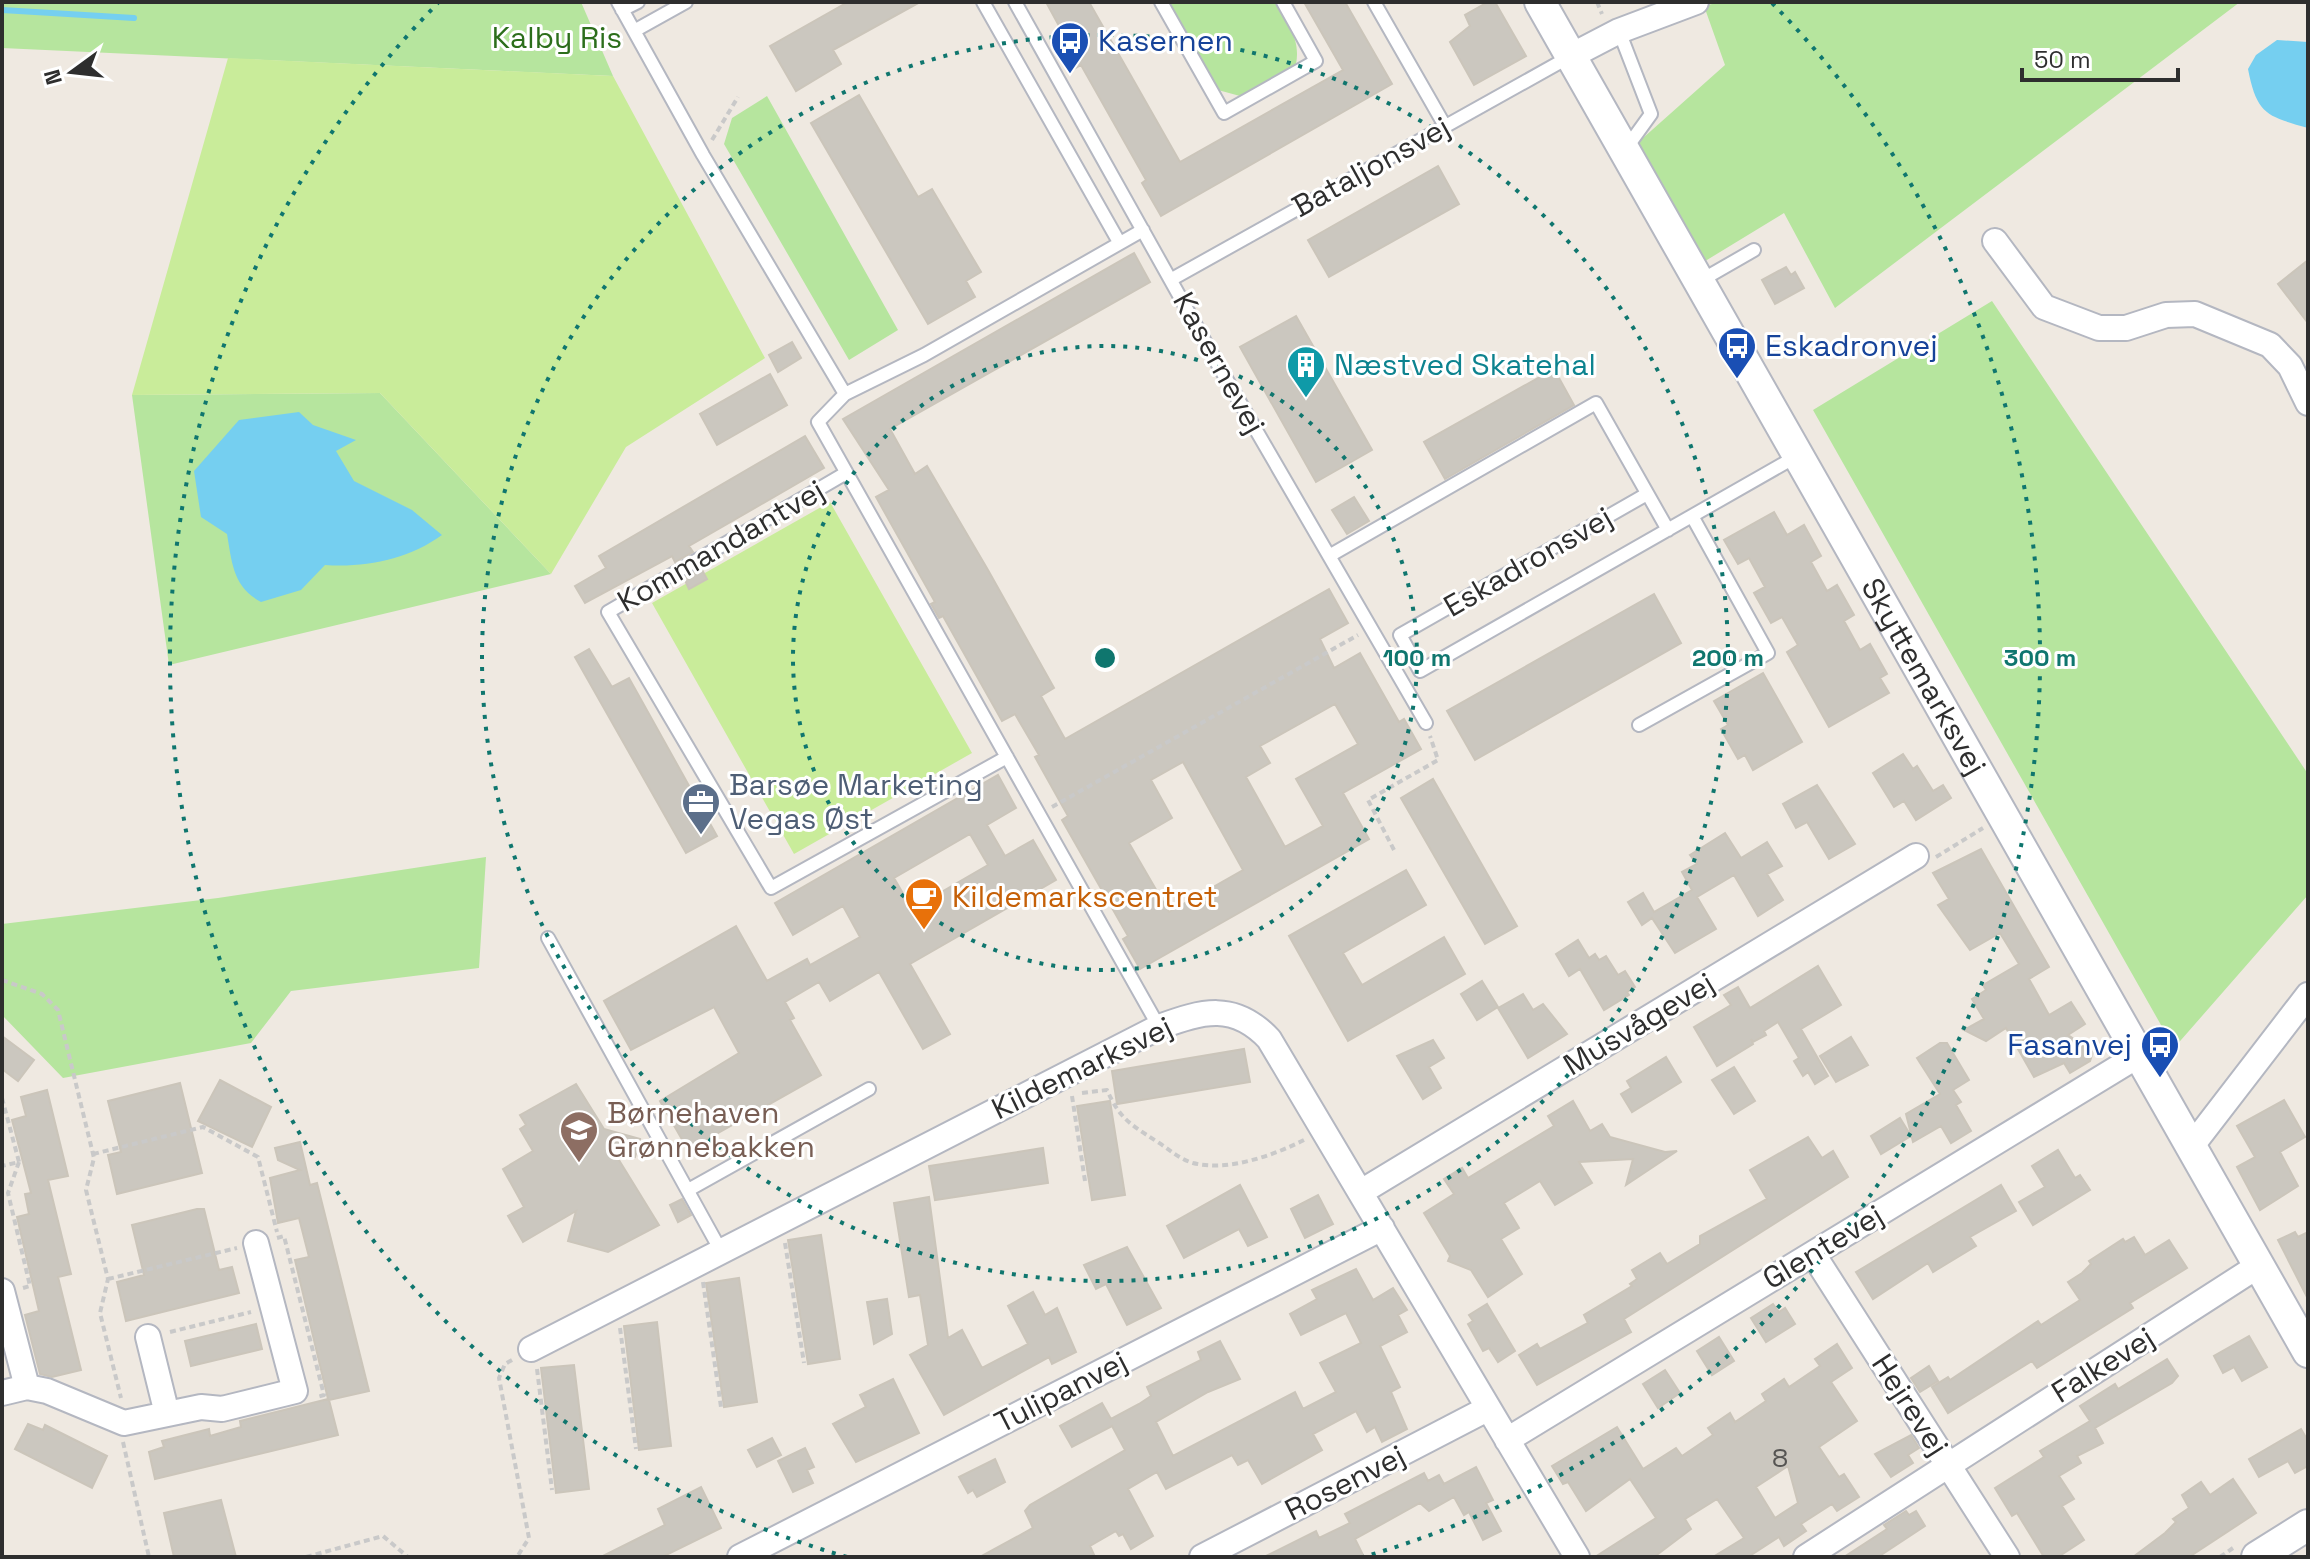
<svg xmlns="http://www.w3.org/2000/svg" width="2310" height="1559" font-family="'Space Grotesk',sans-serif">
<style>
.green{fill:#b6e59e}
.pitch{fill:#c9ec9a}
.water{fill:#75cff0}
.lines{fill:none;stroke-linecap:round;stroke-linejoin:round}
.stream{stroke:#75cff0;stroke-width:6}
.building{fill:#cbc7bf;stroke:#cbc5ba;stroke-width:2;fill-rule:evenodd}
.service-casing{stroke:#b4b7c1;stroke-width:16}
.minor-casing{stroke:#b4b7c1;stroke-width:28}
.tertiary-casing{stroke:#b4b7c1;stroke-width:34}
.path{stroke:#c9c9c9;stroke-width:4;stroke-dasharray:6 4;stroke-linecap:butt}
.service{stroke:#fff;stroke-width:12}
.minor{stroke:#fff;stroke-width:24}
.tertiary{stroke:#fff;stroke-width:30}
.ring{fill:none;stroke:#0f766e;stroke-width:4;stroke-dasharray:4 8}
.labels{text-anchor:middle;stroke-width:6;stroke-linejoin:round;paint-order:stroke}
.number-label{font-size:26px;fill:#555452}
.park-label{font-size:30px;fill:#2c6e1b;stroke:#fff}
.transit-label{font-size:30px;fill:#164399;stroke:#fff;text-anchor:start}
.street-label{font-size:30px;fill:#2e2e2e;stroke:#fff}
.culture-label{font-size:30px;fill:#0d838f;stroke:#fff;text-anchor:start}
.service-label{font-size:30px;fill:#4e5e75;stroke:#fff;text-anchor:start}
.food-label{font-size:30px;fill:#c56008;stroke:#fff;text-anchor:start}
.education-label{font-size:30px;fill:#785e54;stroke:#fff;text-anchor:start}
.centre{fill:#0f766e;stroke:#fff;stroke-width:4}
.ring-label{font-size:24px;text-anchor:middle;font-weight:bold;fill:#0f766e;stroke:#fff;stroke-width:6;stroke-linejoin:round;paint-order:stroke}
</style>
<rect width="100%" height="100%" fill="#efe9e1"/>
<path class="green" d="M2,2H581L613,76L2,48Z
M1168,2H1275C1287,23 1301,39 1296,64L1240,96L1218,90Z
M1720,2H2240L1835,308L1784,213L1702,263L1634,146L1725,65L1704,6Z
M767,96L898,330L849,360L724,144L732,118Z
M1992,301L2308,774V895L2174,1048L1813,410Z
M380,393L551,574L169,665L132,395Z
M486,857L479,968L291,991L251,1043L63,1078L2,1015V924L218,898Z"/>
<path class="pitch" d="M228,58L613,76L765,358L626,447L551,574L380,393L132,395Z
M830,502L972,753L794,854L652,603Z"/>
<path class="water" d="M2277,40L2308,42V128C2267,116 2257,115 2248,69L2256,55Z
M299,412L313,425L356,440L336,451L354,481L412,510L442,535C409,559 365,568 325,565L301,590L261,602C233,587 232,563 227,534L201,517L194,471L239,420Z"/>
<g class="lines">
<path class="stream" d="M2,10L134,18"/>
</g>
<path class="building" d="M848,2H920L833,50L841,64L796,91L770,46Z
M1046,2H1089L1180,162L1343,70L1304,2H1345L1392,84L1161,216L1142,183L1146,180L1081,65L1069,72L1052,42L1064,35Z
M1488,2H1495L1526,56L1474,85L1450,42L1470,26L1465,15Z
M859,95L918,197L932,189L981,272L966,281L975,297L928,324L811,123Z
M1438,166L1459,204L1329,277L1308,240Z
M1134,253L1150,282L890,429L915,474L927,466L988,570L1054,688L1041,696L1065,739L1329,589L1348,623L1320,639L1334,668L1360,653L1399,722L1404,719L1421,749L1343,793L1369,839L1140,969L1123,939L1128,936L1062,820L1068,816L1035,757L1039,755L1015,714L1002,721L943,616L939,618L931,604L935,602L876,497L889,490L843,419ZM1335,704L1358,744L1296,779L1323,826L1285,847L1246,777L1270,763L1260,746ZM1183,762L1243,870L1169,912L1129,843L1172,818L1151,780Z
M2308,260V323L2278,284Z
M1786,267L1791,275L1795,272L1804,288L1775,304L1762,280Z
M1296,316L1372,450L1316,482L1240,347Z
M792,342L801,358L778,372L769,355Z
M1554,369L1574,405L1445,479L1424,442Z
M770,374L787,405L717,445L700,414Z
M805,436L824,468L689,546L693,552L675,562L672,556L585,603L575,586L606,568L599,556Z
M1354,497L1369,521L1347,534L1332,510Z
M1774,512L1787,535L1804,525L1821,556L1811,562L1827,591L1837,585L1854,615L1844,621L1860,650L1870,644L1887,674L1880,678L1889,693L1829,727L1787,652L1798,645L1782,617L1771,623L1754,593L1765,587L1749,558L1738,564L1724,540Z
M701,568L707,579L689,589L684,578Z
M1654,594L1681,643L1475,760L1447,711Z
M589,649L612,687L629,678L717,836L686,853L575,657Z
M1763,673L1802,742L1753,770L1745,755L1738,759L1721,729L1728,725L1714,701Z
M1903,754L1913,769L1917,766L1933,791L1943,785L1951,798L1916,820L1904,801L1894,807L1873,773Z
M998,775L1016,808L987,825L1005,856L1033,840L1056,880L910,964L950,1034L923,1049L879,972L830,1001L819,982L785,1002L794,1018L790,1020L821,1075L688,1150L660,1101L739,1053L714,1007L631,1050L604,1001L736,926L767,981L807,959L810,965L860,937L843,906L793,935L775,903ZM970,834L988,865L912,909L894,878Z
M1433,779L1517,926L1485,944L1401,798Z
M1817,785L1855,844L1829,859L1807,822L1796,828L1783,804Z
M1725,833L1741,858L1767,842L1782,866L1767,874L1783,900L1758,916L1734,875L1697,897L1716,929L1675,953L1652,918L1642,925L1628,902L1643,893L1654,912L1692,890L1682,872L1697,864L1690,855Z
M1981,849L2049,967L2029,979L2049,1015L2071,1002L2085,1024L2068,1035L2093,1052L2090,1061L2070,1073L2064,1063L2034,1077L2006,1028L1986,1041L1964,1030L1984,1019L1972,999L1986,990L1983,985L2019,964L2000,933L1970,950L1938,905L1949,899L1933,873Z
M1406,870L1426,905L1343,953L1362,985L1444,937L1465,974L1348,1041L1289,936Z
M1578,940L1589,958L1595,954L1599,960L1606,956L1618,975L1625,971L1635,987L1627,992L1629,995L1604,1010L1580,969L1569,976L1556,954Z
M1818,966L1841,1005L1801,1029L1828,1076L1815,1084L1808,1072L1803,1076L1794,1061L1799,1058L1778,1022L1764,1031L1766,1035L1753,1042L1751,1039L1753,1044L1717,1066L1694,1027L1731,1005L1724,995L1738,987L1750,1008Z
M1482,981L1498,1007L1477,1020L1461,994Z
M1523,994L1533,1010L1543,1004L1567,1034L1528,1058L1498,1008Z
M2,1036L34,1060L18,1081L2,1069Z
M1851,1037L1868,1065L1836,1082L1820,1056Z
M1433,1040L1444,1058L1429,1067L1441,1088L1423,1099L1397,1056Z
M1940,1043H1947L1969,1080L1953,1090L1961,1102L1956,1105L1971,1131L1951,1143L1941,1126L1913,1142L1906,1114L1940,1094L1917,1058Z
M1244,1049L1250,1082L1117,1104L1112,1071Z
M1666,1057L1681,1082L1632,1112L1621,1094L1631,1088L1627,1081Z
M1734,1067L1755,1101L1734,1114L1712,1080Z
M220,1080L271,1107L252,1147L198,1121Z
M180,1083L202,1173L117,1194L108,1155L121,1152L108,1101Z
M576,1084L604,1129L640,1139L635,1157L614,1152L659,1225L608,1252L568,1241L576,1211L523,1242L508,1216L524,1207L503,1169L533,1151L520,1129L526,1125L520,1115Z
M47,1090L68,1176L48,1180L71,1274L58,1277L81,1370L52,1377L40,1374L25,1315L39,1311L17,1217L29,1214L25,1194L31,1193L12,1120L26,1116L21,1097Z
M2284,1100L2305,1137L2280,1152L2298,1186L2260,1210L2237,1167L2255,1157L2237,1126Z
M1110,1101L1125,1195L1092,1200L1077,1106Z
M1573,1101L1590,1131L1602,1124L1610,1137L1665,1152L1677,1151L1626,1185L1633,1159L1579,1162L1592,1183L1555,1205L1540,1181L1504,1203L1519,1228L1501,1239L1522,1274L1488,1297L1471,1270L1448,1261L1450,1256L1424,1213L1454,1194L1444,1179L1462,1168L1468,1178L1554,1126L1548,1116Z
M1900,1118L1911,1136L1881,1154L1871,1136Z
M1808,1137L1822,1158L1833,1151L1848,1177L1624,1319L1631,1332L1537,1385L1519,1355L1537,1344L1540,1349L1588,1323L1584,1315L1632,1286L1630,1284L1637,1279L1632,1270L1660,1253L1667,1264L1700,1244V1236L1767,1199L1750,1170Z
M300,1142L310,1185L317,1183L369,1391L329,1400L338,1435L155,1479L149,1452L164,1447L162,1441L209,1429L210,1436L241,1427L240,1421L328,1399L295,1260L309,1257L299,1218L278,1223L270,1178L300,1170L278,1160L275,1148Z
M1043,1148L1048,1183L935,1200L929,1166Z
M2058,1150L2075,1178L2080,1175L2090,1190L2033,1225L2019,1202L2045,1187L2032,1166Z
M1240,1185L1267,1237L1248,1246L1239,1229L1184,1258L1167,1226Z
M2001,1185L2016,1211L1970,1237L1976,1246L1933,1272L1928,1263L1873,1299L1856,1272Z
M1318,1195L1333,1224L1305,1238L1291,1209Z
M929,1197L948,1338L962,1330L982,1368L1028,1344L1008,1306L1033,1292L1045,1315L1057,1308L1076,1352L1052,1364L1049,1357L944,1415L910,1355L928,1345L920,1295L909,1297L894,1203Z
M682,1199L691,1215L678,1222L670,1205Z
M197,1209H204L219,1270L232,1267L239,1293L126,1321L117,1282L144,1275L132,1225Z
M2295,1232L2298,1237L2308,1232V1299L2278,1240Z
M821,1235L840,1359L808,1364L788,1240Z
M2134,1237L2145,1255L2169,1240L2187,1268L2130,1303L2133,1308L2037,1368L2032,1361L1948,1413L1932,1387L1948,1377L1950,1380L2038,1321L2041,1325L2080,1300L2068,1282L2082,1273L2091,1264L2089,1261L2123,1239L2125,1242Z
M1127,1247L1161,1308L1127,1325L1106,1284L1096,1289L1084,1265Z
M1356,1269L1373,1300L1393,1288L1407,1310L1398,1315L1407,1332L1380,1346L1400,1387L1391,1392L1407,1429L1382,1442L1375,1427L1367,1432L1356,1411L1313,1434L1322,1450L1262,1484L1248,1460L1238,1465L1232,1455L1166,1489L1157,1472L1128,1489L1153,1536L1131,1549L1123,1534L1119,1536L1116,1531L1090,1546L1095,1557H980L1033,1528L1025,1511L1030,1505L1125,1450L1112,1426L1072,1447L1060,1426L1102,1403L1111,1419L1139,1404L1151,1396L1147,1387L1201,1360L1198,1352L1220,1341L1240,1379L1208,1392L1156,1422L1173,1456L1295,1392L1303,1409L1336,1392L1320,1363L1361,1343L1346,1313L1301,1335L1290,1314L1317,1299L1312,1290Z
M739,1278L757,1402L724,1407L706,1283Z
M887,1299L892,1334L874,1344L867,1302Z
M1487,1304L1515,1351L1498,1362L1489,1348L1483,1351L1468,1324L1473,1321L1469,1315Z
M1773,1304L1779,1312L1785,1308L1795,1324L1766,1342L1751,1318Z
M657,1322L671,1446L639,1450L624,1326Z
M256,1324L262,1349L191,1366L185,1341Z
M2249,1336L2267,1367L2242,1381L2234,1367L2223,1373L2214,1356Z
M1719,1337L1734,1361L1712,1375L1697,1351Z
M1837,1344L1852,1368L1831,1382L1857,1421L1819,1447L1839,1477L1844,1474L1859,1497L1837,1511L1832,1504L1801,1524L1806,1531L1784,1546L1779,1537L1748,1557H1713L1744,1538L1717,1499L1685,1519L1691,1529L1654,1557H1595L1656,1518L1630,1479L1586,1511L1568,1482L1563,1484L1552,1466L1617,1427L1643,1469L1676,1448L1682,1456L1713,1435L1708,1428L1730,1413L1735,1422L1766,1401L1762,1394L1784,1379L1789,1387L1820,1366L1815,1359ZM1788,1466L1798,1503L1775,1518L1756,1487Z
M2167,1359L2178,1376L2172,1383L2095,1428L2103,1443L2077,1456L2081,1463L2059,1476L2074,1499L2062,1506L2084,1540L2058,1557H2044L2017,1513L2012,1516L1995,1488L2044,1457L2040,1451L2090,1421L2080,1406L2115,1384L2118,1389Z
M574,1365L589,1489L556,1493L541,1368Z
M1929,1366L1938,1381L1920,1392L1911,1378Z
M1665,1370L1680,1393L1658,1408L1643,1384Z
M893,1379L919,1433L856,1462L833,1424L866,1407L860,1395Z
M28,1424L43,1430L45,1425L107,1456L92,1488L15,1449Z
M2301,1429L2308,1441V1466L2295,1473L2288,1461L2259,1477L2249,1459Z
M1911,1435L1919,1448L1908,1455L1913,1463L1891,1477L1875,1454Z
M772,1438L781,1455L757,1467L748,1450Z
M805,1448L814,1467L807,1470L813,1483L793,1492L778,1461Z
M995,1459L1005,1482L977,1497L973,1490L968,1493L959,1477Z
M1476,1467L1493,1500L1486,1503L1501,1531L1483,1540L1469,1512L1464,1515L1454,1497L1429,1511L1420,1503L1355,1539L1364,1557H1264L1316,1531L1319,1538L1350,1523L1345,1514L1424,1473L1428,1481L1439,1475L1444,1484Z
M2233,1479L2256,1513L2189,1557H2133L2165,1533L2176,1522L2173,1519L2189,1508L2182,1495L2201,1482L2210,1495Z
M701,1487L721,1528L662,1557H601L665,1525L658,1509Z
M221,1500L236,1557H174L164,1513Z
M1906,1511L1909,1515L1916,1511L1925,1526L1878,1557H1844L1887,1529L1884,1525Z"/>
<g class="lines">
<g class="service-casing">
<path id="service" d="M618,2L703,155L845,394L818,422L1159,1027
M983,2L1119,242
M1015,2L1213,356L1426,723
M1161,2L1224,113L1316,61L1283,2
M1374,2L1445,126
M622,10L638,2
M634,31L686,2
M1619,31L1651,114L1625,150
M1172,279L1571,56
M1700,281L1754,250
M845,394L924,355L1143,230
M846,473L608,612L771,888L1007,757
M1647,494L1400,635L1420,671L1797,456
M1329,556L1596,403L1668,530
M1639,725L1768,653L1692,516
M548,938L721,1251
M690,1189L869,1089"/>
</g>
<g class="minor-casing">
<path id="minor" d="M1571,56L1619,31L1696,2
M1995,241L2044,307L2099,328H2126L2166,315L2195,314L2270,345L2290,366L2308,403
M2191,1147L2308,995
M1361,1192L1916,856
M1813,1254L2007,1557
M2,1291L27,1387
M148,1337L167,1414
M531,1349L1159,1027C1203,1011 1234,1002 1269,1039L1577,1557
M2,1393L27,1387L47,1391L124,1423L201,1407L222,1409L295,1391L256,1243
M1507,1440L2139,1055
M740,1557L1382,1228
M1202,1557L1487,1409
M1806,1557L2258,1266"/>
</g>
<g class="tertiary-casing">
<g id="tertiary">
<path id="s1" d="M1540,2L2308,1352"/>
<path d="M2257,1557L2308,1525"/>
</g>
</g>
<path class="path" d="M1597,2L1602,14
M712,140L738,97
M1052,807L1358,635
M1394,850L1368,800L1438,760L1430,736
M1936,857L1983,828
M2,980L42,994L58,1010L94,1158L86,1190L108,1279L100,1313L121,1398
M1082,1093L1107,1090C1120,1119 1130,1124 1156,1141C1169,1149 1179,1159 1193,1163C1228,1172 1275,1155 1306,1139
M1072,1096L1085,1181
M2,1098L19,1162L2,1166
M93,1154L203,1127L258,1157L277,1232
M19,1162L8,1193L30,1286L23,1288
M277,1238L284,1236L324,1395L317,1397
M785,1243L804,1363
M108,1279L237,1248
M703,1282L721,1407
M620,1328L636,1449
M170,1332L251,1312
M512,1360L505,1364L499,1378L529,1538L517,1557
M537,1369L552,1490
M123,1442L149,1557
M306,1557L383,1536L408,1557
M2220,1557L2233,1548"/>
<use href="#service" class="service"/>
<use href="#minor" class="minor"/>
<use href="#tertiary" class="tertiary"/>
</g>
<g class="ring">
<circle cx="1105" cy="658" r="312"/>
<circle cx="1105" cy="658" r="623"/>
<path d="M847 1557A935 935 0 0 1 438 3M1772 3A935 935 0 0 1 1363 1557"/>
</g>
<defs>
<g id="bus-pin" transform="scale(2)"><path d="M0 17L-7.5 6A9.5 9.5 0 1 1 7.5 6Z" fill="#1a4fb4" stroke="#fff"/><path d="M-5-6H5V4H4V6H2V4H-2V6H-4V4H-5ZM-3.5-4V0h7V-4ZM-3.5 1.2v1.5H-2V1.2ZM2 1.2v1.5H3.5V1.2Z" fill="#fff"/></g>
<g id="building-pin" transform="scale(2)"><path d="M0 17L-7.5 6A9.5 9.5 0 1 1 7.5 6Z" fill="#0f9aa8" stroke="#fff"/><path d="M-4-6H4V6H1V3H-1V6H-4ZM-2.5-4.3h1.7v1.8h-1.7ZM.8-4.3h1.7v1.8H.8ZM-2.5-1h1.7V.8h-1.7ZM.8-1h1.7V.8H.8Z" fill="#fff"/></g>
<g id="office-pin" transform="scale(2)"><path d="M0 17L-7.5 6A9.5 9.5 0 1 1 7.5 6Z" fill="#5c6f8a" stroke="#fff"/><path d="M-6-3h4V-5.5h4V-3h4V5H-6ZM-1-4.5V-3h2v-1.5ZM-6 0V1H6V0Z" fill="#fff"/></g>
<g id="cafe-pin" transform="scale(2)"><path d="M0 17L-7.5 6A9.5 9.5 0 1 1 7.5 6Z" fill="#e8710a" stroke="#fff"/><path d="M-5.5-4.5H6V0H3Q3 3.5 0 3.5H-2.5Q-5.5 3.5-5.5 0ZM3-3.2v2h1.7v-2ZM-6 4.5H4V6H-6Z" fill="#fff"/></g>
<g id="school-pin" transform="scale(2)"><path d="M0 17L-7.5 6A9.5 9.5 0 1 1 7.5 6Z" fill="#8d6e63" stroke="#fff"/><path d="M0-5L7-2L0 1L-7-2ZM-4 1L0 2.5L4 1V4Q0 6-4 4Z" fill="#fff"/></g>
</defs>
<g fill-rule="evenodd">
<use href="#bus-pin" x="1070" y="41"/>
<use href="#bus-pin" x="1737" y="346"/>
<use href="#building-pin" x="1306" y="365"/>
<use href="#office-pin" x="701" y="802"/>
<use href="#cafe-pin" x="924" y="897"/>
<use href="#bus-pin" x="2160" y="1045"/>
<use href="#school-pin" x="579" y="1130"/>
</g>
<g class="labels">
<g class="number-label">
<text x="1780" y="1467">8</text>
</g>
<g class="park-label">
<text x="557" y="48">Kalby Ris</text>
</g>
<g class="transit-label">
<text x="1098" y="51">Kasernen</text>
<text x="1765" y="356">Eskadronvej</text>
<text x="2132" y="1055" text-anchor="end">Fasanvej</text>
</g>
<g class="street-label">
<text transform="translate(1371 167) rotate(-29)" y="10">Bataljonsvej</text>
<text transform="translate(1219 363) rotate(61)" y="10">Kasernevej</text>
<text transform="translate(721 546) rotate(-30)" y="10">Kommandantvej</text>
<text transform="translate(1528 562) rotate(-30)" y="10">Eskadronsvej</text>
<text dy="10" stroke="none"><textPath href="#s1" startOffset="776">Skyttemarksvej</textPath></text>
<text transform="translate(1639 1024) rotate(-31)" y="10">Musvågevej</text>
<text transform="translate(1082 1068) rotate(-26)" y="10">Kildemarksvej</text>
<text transform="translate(1823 1247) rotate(-31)" y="10">Glentevej</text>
<text transform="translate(2103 1365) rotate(-32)" y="10">Falkevej</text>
<text transform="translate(1061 1392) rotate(-27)" y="10">Tulipanvej</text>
<text transform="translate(1910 1405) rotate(57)" y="10">Hejrevej</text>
<text transform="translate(1345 1483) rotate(-27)" y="10">Rosenvej</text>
</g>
<g class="culture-label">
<text x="1334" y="375">Næstved Skatehal</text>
</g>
<g class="service-label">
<text x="729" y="795">Barsøe Marketing<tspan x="729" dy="34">Vegas Øst</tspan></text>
</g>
<g class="food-label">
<text x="952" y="907">Kildemarkscentret</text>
</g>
<g class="education-label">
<text x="607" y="1123">Børnehaven<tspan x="607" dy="34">Grønnebakken</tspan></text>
</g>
</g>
<circle cx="1105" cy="658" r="12" class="centre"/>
<g class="ring-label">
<text x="1417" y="666">100 m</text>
<text x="1728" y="666">200 m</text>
<text x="2040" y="666">300 m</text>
</g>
<rect width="2310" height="1559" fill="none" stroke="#2e2e2e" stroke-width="8"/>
<g transform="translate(72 72) rotate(255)" stroke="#ffffff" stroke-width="6" paint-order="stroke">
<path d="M0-6L14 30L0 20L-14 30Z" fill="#2e2e2e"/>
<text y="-12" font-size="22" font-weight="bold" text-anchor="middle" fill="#2e2e2e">N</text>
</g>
<path d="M2022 68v12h156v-12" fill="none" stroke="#2e2e2e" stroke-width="4"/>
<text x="2034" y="68" font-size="24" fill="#2e2e2e" stroke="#ffffff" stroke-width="6" paint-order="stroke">50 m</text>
</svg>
